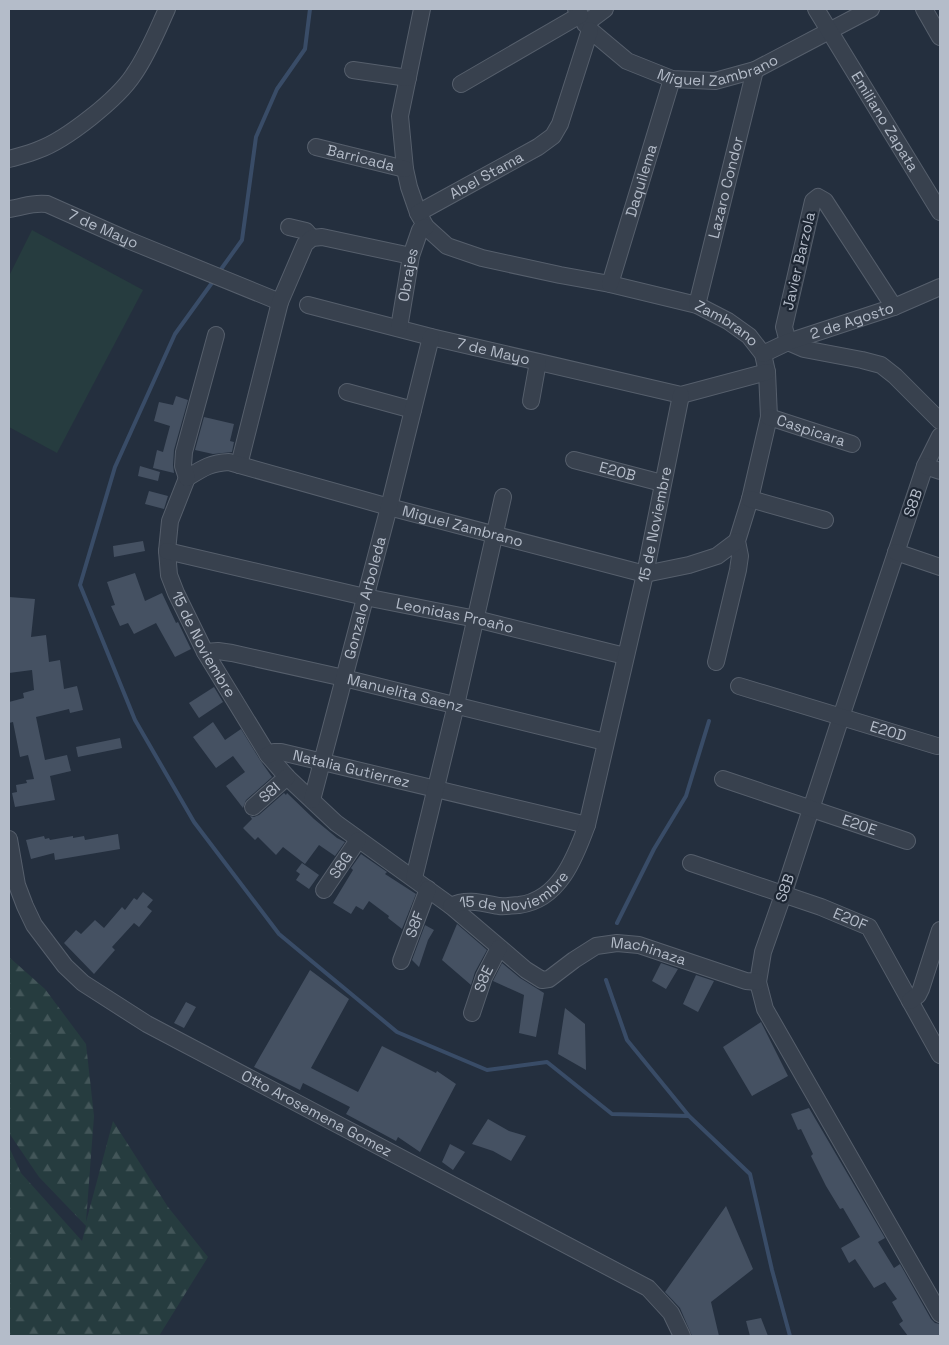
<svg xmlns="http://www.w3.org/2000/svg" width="949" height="1345" font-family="'Space Grotesk',sans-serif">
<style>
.forest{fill:url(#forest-firs)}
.garden{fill:#263c3f}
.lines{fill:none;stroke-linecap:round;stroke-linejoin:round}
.stream{stroke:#394c67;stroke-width:4}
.building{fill:#455162}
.minor-casing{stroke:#565f6c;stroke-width:18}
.minor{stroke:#38414e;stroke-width:16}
.labels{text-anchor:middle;stroke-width:4.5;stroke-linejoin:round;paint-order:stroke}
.street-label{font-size:15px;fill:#b4bcc9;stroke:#1d2633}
</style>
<defs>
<pattern id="forest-firs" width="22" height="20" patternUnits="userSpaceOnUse" patternTransform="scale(1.25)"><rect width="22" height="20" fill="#263c3f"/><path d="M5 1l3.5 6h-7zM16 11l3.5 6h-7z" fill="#435659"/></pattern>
</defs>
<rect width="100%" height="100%" fill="#242f3e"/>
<path class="forest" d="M9,957L45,989L86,1044L94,1116L86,1222L113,1121L168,1207L208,1257L159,1336H9V1147L21,1173L82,1241L86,1226L39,1177L9,1133Z"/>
<path class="garden" d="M32,230L143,290L57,453L9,427V276Z"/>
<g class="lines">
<path class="stream" d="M219,272L242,240L256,137L277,89L305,49L310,9
M214,280L175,334L115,467L80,585L135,720L194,822L279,934L397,1032L487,1070L547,1062L612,1114L689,1116L750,1174L772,1270L790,1336
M617,923L654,849L686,796L709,721
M606,980L627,1040L689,1116"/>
</g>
<path class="building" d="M176,396L188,400L174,450L173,465L174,473L153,468L157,450L163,452L170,426L154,421L159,402L173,405Z
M204,417L234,424L230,441L234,442L232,452L213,454L195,450Z
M140,466L160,472L158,481L138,476Z
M149,491L168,496L164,509L145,504Z
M143,541L145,551L114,557L113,546Z
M135,573L145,601L162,593L176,623L178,622L191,649L175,657L156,623L134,634L128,623L120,626L111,606L115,605L107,582Z
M9,597L35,599L31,637L46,635L49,662L60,660L64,689L77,686L83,710L70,713L69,709L36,717L45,760L67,755L71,771L50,776L55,800L15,807L12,793L17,792L16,785L27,783L26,780L34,779L28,755L20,757L13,722L9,723V702L24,698L23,693L34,690L32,670L9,673Z
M214,687L223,702L199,718L189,703Z
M213,722L225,740L241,729L260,760L272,777L246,800L243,808L226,786L245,772L233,756L216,768L193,737Z
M120,738L122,748L78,757L76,747Z
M284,793L286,795L287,793L314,819L337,838L345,842L335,856L319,845L305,864L283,847L276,855L258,837L255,840L243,828L252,819L250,816L254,817L259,815Z
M118,834L120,849L55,860L54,853L31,859L26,840L44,836L45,839L49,838L50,840L73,836V838L84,836L85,840Z
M361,854L387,872L385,874L416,894L402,929L388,918L389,916L369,901L363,910L356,906L351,914L333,903L353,870L351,868Z
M302,863L319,875L309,889L296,880L300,874L296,871Z
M143,892L153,900L147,907L152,911L139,927L134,923L112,947L115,950L94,974L64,943L76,930L81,934L95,920L104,928L122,907L125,910L134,898L137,900Z
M457,924L487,950L475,972L471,985L442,960Z
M425,925L434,930L428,940L419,967L412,960Z
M502,963L520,978L544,993L536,1037L519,1033L524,995L493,981Z
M661,963L678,969L666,989L652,981Z
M310,970L349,999L311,1068L358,1092L382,1046L436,1073L437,1071L456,1084L420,1152L398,1137L396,1141L346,1114L350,1107L303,1083L300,1090L254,1067Z
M696,975L714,981L698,1012L683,1004Z
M186,1002L196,1007L184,1028L174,1023Z
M565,1008L585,1024L586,1070L558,1054Z
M761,1022L788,1076L752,1096L723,1047Z
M809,1108L885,1238L878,1242L894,1268L900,1264L931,1319L935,1323L940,1324V1336H908L899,1324L903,1321L892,1302L897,1299L885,1282L874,1288L855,1259L849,1263L841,1248L860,1237L843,1208L840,1209L826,1186L811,1156L813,1154L801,1129L798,1130L791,1114Z
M488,1119L509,1131L526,1136L511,1161L493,1151L472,1144Z
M450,1144L465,1152L453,1170L442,1162Z
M726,1206L753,1269L711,1302L719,1336H692L680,1308L665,1292Z
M761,1318L768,1336H750L746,1321Z"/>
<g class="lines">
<g class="minor-casing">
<g id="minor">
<path id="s1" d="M422,9L400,116L405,169L409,187L418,213L426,227L447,246L482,258L560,275L610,284L697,305L728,321L749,336L763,354L767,372L769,417L750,499L737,541L740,556L738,570L716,662"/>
<path id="s2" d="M576,9L590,30L627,61L672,79L715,81L755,70L871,9"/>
<path id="s3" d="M816,9L940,212"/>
<path d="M924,9L940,37"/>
<path d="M585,24L605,9"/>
<path d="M353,70L408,78"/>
<path d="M461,84L580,15"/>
<path id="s4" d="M316,147L405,169"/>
<path d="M9,159C19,156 29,154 38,150C66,140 118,99 134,74C148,54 157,31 167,9"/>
<path id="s5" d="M9,209C24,207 32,202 47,204L128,240L280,302"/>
<path id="s6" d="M418,213L538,147L553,136L560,124L590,30"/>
<path d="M289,227L306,231L312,238"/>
<path id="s7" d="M610,284L672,79"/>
<path id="s8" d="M308,305L431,337L681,395L767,372"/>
<path id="s9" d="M697,305L755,70"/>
<path d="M894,307L825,201L818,197L813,201L784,327L788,342L804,349L862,360L881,365L895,376L940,421"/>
<path id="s10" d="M399,328L411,256L420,230L426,227"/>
<path id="s11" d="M763,354L788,342L894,307L940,287"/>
<path d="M347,392L413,410"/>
<path d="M531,401L538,362"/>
<path id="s12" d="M769,417L852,444"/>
<path d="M940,436L925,466L841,717L783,895L763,952L758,982L765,1009L940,1314"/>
<path id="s13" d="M574,460L662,483"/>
<path d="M239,465L280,302L305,244L312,238L322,237L411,256"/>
<path d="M925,466L940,471"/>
<path id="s14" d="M187,478L170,521L167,551L169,575L176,593L205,652L268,755L287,777L336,823L451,906L526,970L542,980L549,979L574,960L596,946L617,943L639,945L746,981L758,982"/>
<path id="s15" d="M187,478C203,468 210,463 229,462L389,507L645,574L689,565L717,556L737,541"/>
<path d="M187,478L183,466L184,452L216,335"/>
<path d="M750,499L825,520"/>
<path id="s16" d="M167,551L365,597L476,619L625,656"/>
<path d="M896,552L940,567"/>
<path id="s17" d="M205,652L218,651L232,653L344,678L605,742"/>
<path id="s18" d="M739,686L937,746"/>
<path id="s19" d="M268,755L274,752H281L587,825"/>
<path id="s20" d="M723,779L907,841"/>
<path id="s21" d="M312,800L389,507L431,337"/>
<path id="s22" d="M253,807L287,777"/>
<path id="s23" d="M9,839L17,885L25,906L34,925L65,966L83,983L147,1024L648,1288L671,1313L682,1336"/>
<path id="s24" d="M691,863L821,907L869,927L940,1055"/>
<path d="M414,878L456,705L503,497"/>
<path id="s25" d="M324,890L358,840"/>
<path id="s26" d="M451,906C466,898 483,903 499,906C506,907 512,905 519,905C559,900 575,858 587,825L645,574L681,395"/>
<path id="s27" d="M401,961L428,889"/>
<path d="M910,1001L918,995L921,989L940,930"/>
<path id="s28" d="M472,1013L484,977L499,948"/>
</g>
</g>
<use href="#minor" class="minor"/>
</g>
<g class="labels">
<g class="street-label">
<text dy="5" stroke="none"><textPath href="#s2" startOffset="169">Miguel Zambrano</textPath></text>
<text dy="5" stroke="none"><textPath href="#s3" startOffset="132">Emiliano Zapata</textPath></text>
<text dy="5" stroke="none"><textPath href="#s4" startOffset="46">Barricada</textPath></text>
<text dy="5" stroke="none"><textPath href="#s6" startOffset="78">Abel Stama</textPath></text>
<text dy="5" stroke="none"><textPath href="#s7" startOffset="108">Daquilema</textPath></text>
<text dy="5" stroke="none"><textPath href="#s9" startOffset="121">Lazaro Condor</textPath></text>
<text dy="5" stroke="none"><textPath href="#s5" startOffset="100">7 de Mayo</textPath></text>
<text transform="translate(799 261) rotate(-77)" y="5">Javier Barzola</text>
<text dy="5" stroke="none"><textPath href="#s10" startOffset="54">Obrajes</textPath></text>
<text dy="5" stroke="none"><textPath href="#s11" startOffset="95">2 de Agosto</textPath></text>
<text dy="5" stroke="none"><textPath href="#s1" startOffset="545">Zambrano</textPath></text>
<text dy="5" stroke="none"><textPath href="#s8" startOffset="191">7 de Mayo</textPath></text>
<text dy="5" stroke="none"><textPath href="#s12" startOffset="44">Caspicara</textPath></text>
<text dy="5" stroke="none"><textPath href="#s13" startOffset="45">E20B</textPath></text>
<text transform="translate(913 503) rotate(-71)" y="5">S8B</text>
<text dy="5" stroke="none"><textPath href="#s26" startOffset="488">15 de Noviembre</textPath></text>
<text dy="5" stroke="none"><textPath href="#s15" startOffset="288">Miguel Zambrano</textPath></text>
<text dy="5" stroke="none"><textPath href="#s21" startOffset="209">Gonzalo Arboleda</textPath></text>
<text dy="5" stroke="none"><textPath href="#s16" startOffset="295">Leonidas Proaño</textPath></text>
<text dy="5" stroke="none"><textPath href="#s14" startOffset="178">15 de Noviembre</textPath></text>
<text dy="5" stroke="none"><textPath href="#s17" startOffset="205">Manuelita Saenz</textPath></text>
<text dy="5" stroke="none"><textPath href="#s18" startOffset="156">E20D</textPath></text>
<text dy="5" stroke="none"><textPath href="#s19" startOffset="86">Natalia Gutierrez</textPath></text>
<text dy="5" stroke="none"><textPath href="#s22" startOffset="22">S8I</textPath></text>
<text dy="5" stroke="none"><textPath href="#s20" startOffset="144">E20E</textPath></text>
<text dy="5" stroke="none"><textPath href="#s25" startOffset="30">S8G</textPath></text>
<text dy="5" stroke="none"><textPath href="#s26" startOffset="68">15 de Noviembre</textPath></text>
<text transform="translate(785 888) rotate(-71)" y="5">S8B</text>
<text dy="5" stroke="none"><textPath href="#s24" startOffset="169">E20F</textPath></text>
<text dy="5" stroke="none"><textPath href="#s27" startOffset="39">S8F</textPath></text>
<text dy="5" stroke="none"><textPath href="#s14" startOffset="780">Machinaza</textPath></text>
<text dy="5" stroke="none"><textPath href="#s28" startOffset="36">S8E</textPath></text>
<text dy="5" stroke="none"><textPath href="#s23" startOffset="434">Otto Arosemena Gomez</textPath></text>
</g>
</g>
<rect width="949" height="1345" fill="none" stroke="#b4bcc9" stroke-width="20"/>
</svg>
